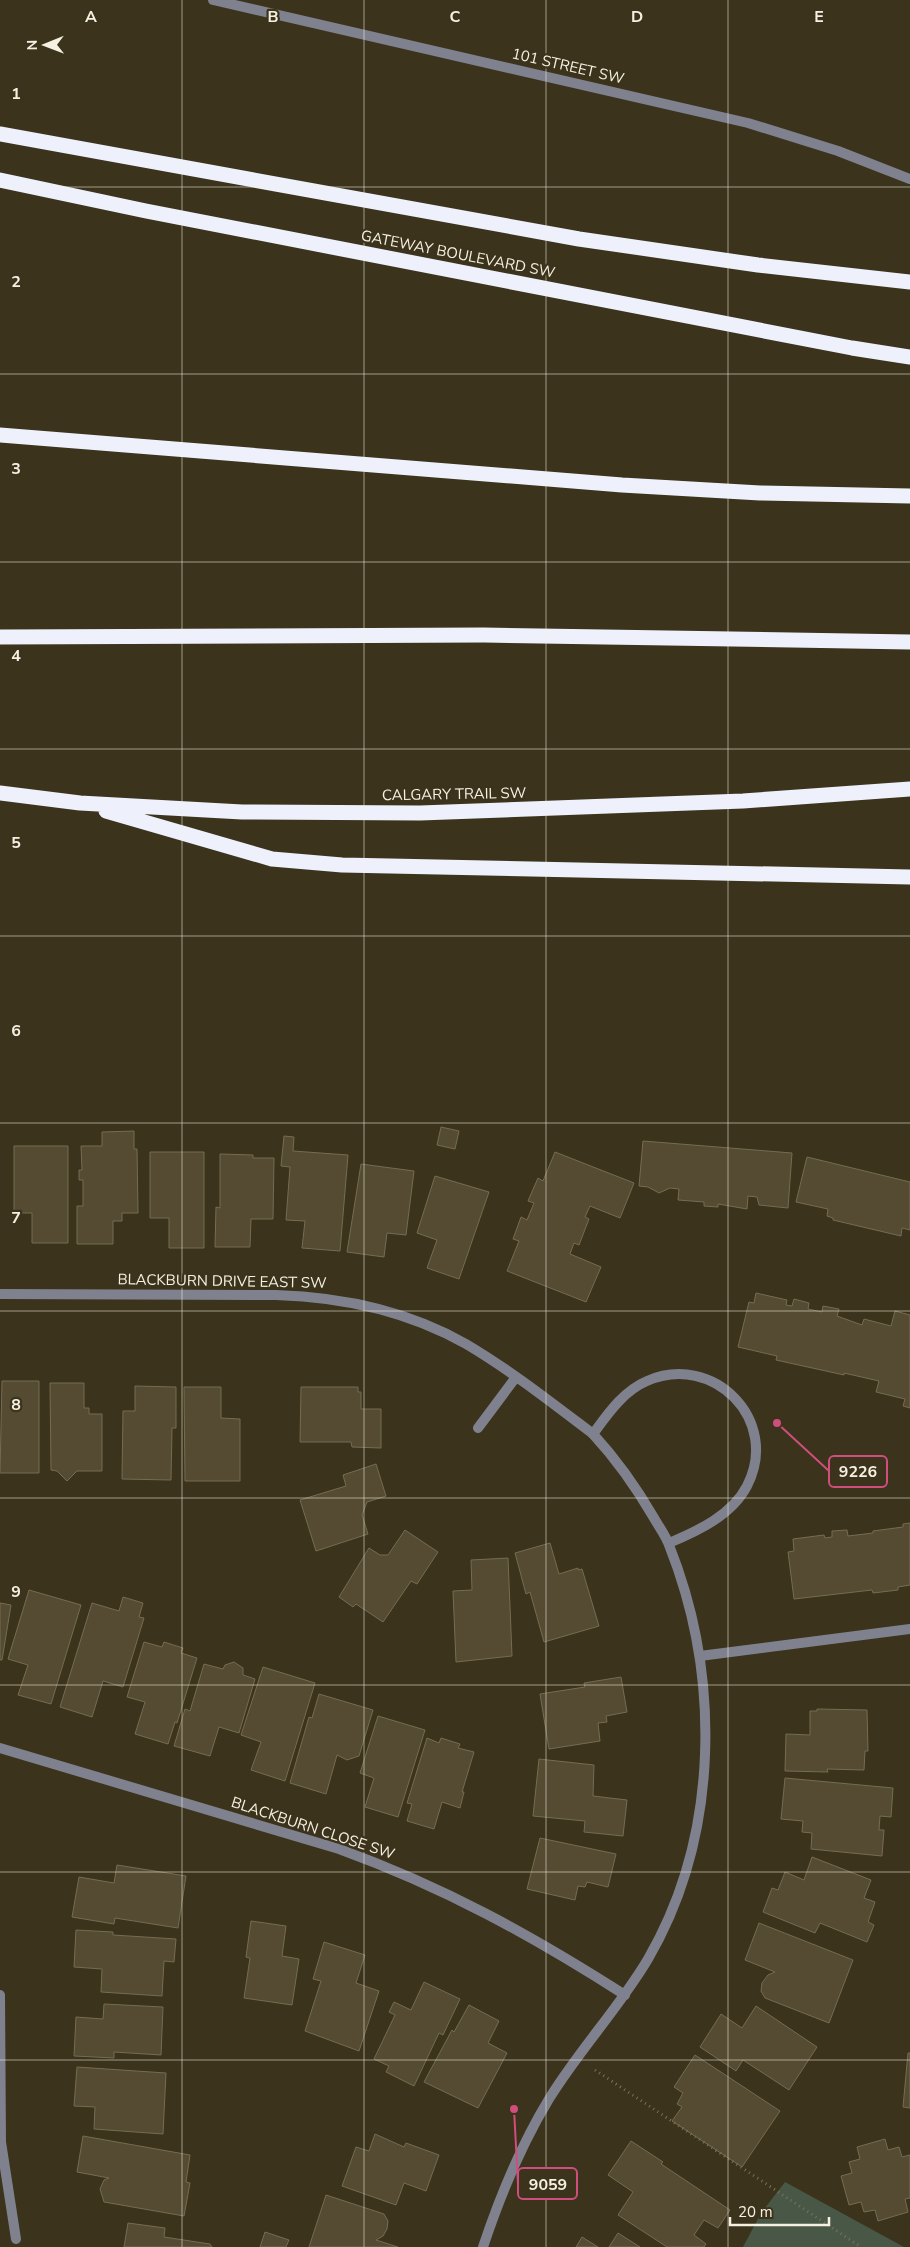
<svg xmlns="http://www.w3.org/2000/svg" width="910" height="2247" font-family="'Nunito Sans',sans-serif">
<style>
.green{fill:#495846}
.building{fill:#544b32;stroke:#756c52}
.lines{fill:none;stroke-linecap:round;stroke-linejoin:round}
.path{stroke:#78715c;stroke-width:3;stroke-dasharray:1 4;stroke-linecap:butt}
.minor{stroke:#7f828e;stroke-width:10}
.tertiary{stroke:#7f828e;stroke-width:10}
.motorway{stroke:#eef1fc;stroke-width:15}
.grid{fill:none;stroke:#f5f0e2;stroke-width:1;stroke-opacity:0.55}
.labels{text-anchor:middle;stroke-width:4.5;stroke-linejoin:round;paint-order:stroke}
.street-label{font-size:15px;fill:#f5f0e2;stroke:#3b331b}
.grid-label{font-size:16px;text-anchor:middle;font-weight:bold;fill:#f5f0e2;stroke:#3b331b;stroke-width:4.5;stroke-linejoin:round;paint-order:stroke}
.leader{fill:none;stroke:#cf4e7d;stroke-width:2}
.callout-dot{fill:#cf4e7d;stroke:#3b331b;stroke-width:2}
.callout{fill:#3b331b;stroke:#cf4e7d;stroke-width:2}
.callout-label{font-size:16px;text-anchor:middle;font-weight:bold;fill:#f5f0e2}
</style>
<rect width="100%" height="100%" fill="#3b331b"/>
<path class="green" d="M785,2182L904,2247H743L761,2213Z"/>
<path class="building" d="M441,1127L459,1131L455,1149L437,1145Z
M134,1131V1149H137L138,1213H122V1221H113V1244H77V1206H83V1180H79V1170H82L81,1146H102V1132Z
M284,1136L294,1137L293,1151L348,1155L340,1251L302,1248L305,1221L286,1220L290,1167L281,1166Z
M643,1141L792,1153L788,1208L759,1205L757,1197L748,1196L747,1209L718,1204V1207L704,1206V1202L678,1200L679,1189L670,1188L659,1193L648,1187L639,1186Z
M14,1146H68V1243H32V1213H14Z
M150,1152H204V1248H169V1218H150Z
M555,1152L634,1183L620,1218L590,1206L585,1217L589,1219L579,1245L574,1243L570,1254L601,1267L586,1302L507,1271L519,1241L513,1239L521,1217L527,1220L534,1203L528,1201L538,1178L543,1181Z
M220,1154L253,1155V1158H274L273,1219H251L250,1247H215L216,1207L220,1208Z
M807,1157L910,1182V1230L902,1228L901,1236L833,1220V1218L827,1216L828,1209L796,1202Z
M361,1164L414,1171L406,1235L387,1233L384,1257L347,1252Z
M435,1176L489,1192L459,1279L427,1268L437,1240L417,1233Z
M756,1293L787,1300L786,1305L792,1306L794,1299L809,1303L808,1309L822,1312L823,1306L839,1309L837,1316L862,1325L864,1319L891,1326L895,1311L910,1315V1408L903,1406L905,1399L876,1392L879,1381L844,1373V1375L776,1360L777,1356L738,1347L749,1302L754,1303Z
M2,1381H39V1473H0Z
M50,1383H84V1408H89V1414H102V1471H77L67,1481L57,1471L51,1470Z
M135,1386L176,1387V1428H172L171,1480L122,1479L123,1411H135Z
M184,1387H221V1418L240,1419V1481H185Z
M301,1387H358V1392H361V1409H381V1448L352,1447L351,1442H300Z
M376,1464L386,1496L367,1502L362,1515L368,1534L316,1551L300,1500L346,1486L343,1475Z
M910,1523V1585L898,1587V1590L873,1593L872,1590L794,1599L788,1552L794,1551L793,1539L824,1535L825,1538L832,1537V1531L847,1530L848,1536L873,1533V1531L903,1527V1524Z
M405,1530L438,1552L417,1584L411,1581L383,1622L356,1604L353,1607L339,1597L369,1548L380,1555H388Z
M550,1543L559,1574L578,1568V1570L582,1569L599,1626L544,1642L530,1592L526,1594L515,1553Z
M508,1558L512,1656L456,1662L453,1591L472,1590L471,1560Z
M29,1590L81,1605L51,1704L18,1695L28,1665L8,1659Z
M123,1597L143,1603L139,1617L144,1618L123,1687L103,1681L92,1717L60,1707L92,1603L119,1611Z
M0,1603L11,1605L2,1660H0Z
M144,1642L162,1647L164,1642L183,1648L181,1653L197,1658L177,1723L175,1722L168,1744L135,1734L145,1702L127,1697Z
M234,1662L243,1668V1675L255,1679L239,1733L219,1727L210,1756L174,1746L185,1709L190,1711L204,1664L223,1669L225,1665Z
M263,1667L315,1683L285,1781L251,1770L261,1742L241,1735Z
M621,1677L627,1712L606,1716L607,1722L598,1723L600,1741L549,1749L540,1694L585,1687L584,1683Z
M319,1694L373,1710L359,1756L347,1760L337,1755L326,1794L290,1783L309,1717L312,1718Z
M817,1709L867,1710L868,1751H865L864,1770L827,1769L828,1772L785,1771L786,1734L810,1735V1711H817Z
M378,1716L425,1730L398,1817L365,1807L374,1778L360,1773Z
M427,1738L439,1743L441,1738L460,1744L458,1748L474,1752L462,1792H464L460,1808L442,1802L434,1829L407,1821L412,1804L407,1803Z
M539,1759L594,1765L593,1796L627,1800L623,1836L584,1832L585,1821L533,1816Z
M785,1778L893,1788L891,1817L880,1816L879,1830H884L882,1856L811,1849L812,1833L802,1832L803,1821L781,1819Z
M540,1838L616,1854L608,1887L587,1882L585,1887L578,1886L575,1900L527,1889Z
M812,1857L871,1880L864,1898L875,1902L868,1922L874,1925L867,1942L820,1923L815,1933L763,1912L772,1888L778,1890L785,1872L804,1880Z
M117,1865L186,1876L178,1928L115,1918L114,1924L72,1917L79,1877L114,1883Z
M251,1921L286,1926L282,1956L299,1959L292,2005L244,1998L250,1958L246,1957Z
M759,1923L853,1960L829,2023L765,1998L761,1991L762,1983L768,1975L775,1972L745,1960Z
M76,1930L113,1932V1935L176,1939L174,1962L164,1961L162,1996L101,1992L102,1969L74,1967Z
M324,1942L365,1955L356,1983L379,1991L359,2051L305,2031L321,1981L313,1979Z
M424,1982L460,1999L443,2035L439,2033L414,2086L386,2072L389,2066L374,2059L395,2015L389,2012L394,2002L411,2010Z
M104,2004L163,2007L161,2055L114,2052V2058L74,2056L76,2017L103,2019Z
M469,2005L499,2021L488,2043L507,2053L478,2108L424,2082L452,2030L454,2032Z
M756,2006L817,2047L789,2090L743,2060L736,2071L700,2047L721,2014L742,2028Z
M908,2053H910V2108L903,2107Z
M695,2055L780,2111L742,2167L672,2121L682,2107L677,2104L683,2093L674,2087Z
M77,2067L166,2073L163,2134L94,2129L95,2107L74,2106Z
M375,2134L404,2147L406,2143L439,2155L426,2191L404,2183L396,2205L342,2186L356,2147L369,2151Z
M83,2136L190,2155L186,2182L190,2183L184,2216L104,2202L100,2189L104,2180L109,2178L77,2172Z
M885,2139L888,2150L899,2147L902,2157L910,2155V2198L905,2199L908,2212L878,2221L875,2210L864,2212L861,2202L849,2205L841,2176L852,2173L849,2162L860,2159L857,2147Z
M631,2141L663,2162L661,2164L730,2210L718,2228L704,2220L694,2235L706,2244L704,2247H667L618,2215L633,2192L608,2175Z
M326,2195L384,2214L388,2221L387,2229L383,2236L376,2240L398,2247H309Z
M128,2223L165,2228L164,2237L210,2244L212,2247H124Z
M265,2232L289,2240L286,2247H260Z
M618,2233L640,2247H609Z
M582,2237L598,2247H576Z"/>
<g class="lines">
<path class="path" d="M595,2070L861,2247"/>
<path class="minor" d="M213,0L748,123L838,151L910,179
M0,1294L276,1295C342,1297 408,1311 466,1344C510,1370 552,1403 593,1434
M478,1428L516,1377
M700,1656L910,1629
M0,1748L339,1849C444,1887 531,1935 625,1995
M0,1995L1,2142L16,2239"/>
<path class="tertiary" d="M483,2247C500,2196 521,2145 549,2099C579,2050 619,2008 648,1959C720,1835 721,1676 669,1545C666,1536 659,1527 654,1518C636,1487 617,1460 593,1434C607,1415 623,1391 647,1381C713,1352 781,1420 747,1486C732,1515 698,1531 669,1543"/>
<path class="motorway" d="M0,134L579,239L758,265L910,282
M0,180L146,211L852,348L910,357
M0,435L622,485L760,493L910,496
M0,637L484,635L910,642
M0,793L80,803L242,812L420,813L743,801L910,789
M106,811L272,859L342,865L910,877"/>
</g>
<path class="grid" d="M182,0V2247M364,0V2247M546,0V2247M728,0V2247M0,187H910M0,374H910M0,562H910M0,749H910M0,936H910M0,1123H910M0,1311H910M0,1498H910M0,1685H910M0,1872H910M0,2060H910"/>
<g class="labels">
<g class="street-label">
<text transform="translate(568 66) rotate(13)" y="5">101 STREET SW</text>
<text transform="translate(458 254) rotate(11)" y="5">GATEWAY BOULEVARD SW</text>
<text transform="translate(454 794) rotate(-1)" y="5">CALGARY TRAIL SW</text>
<text transform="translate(222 1281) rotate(1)" y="5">BLACKBURN DRIVE EAST SW</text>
<text transform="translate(313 1828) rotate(18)" y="5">BLACKBURN CLOSE SW</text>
</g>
</g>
<g class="grid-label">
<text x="91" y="22">A</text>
<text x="273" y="22">B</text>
<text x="455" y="22">C</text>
<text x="637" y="22">D</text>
<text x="819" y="22">E</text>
<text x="16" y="99">1</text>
<text x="16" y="287">2</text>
<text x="16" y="474">3</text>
<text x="16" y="661">4</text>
<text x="16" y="848">5</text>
<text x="16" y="1036">6</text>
<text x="16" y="1223">7</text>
<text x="16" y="1410">8</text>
<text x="16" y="1597">9</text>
</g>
<path class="leader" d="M777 1423L829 1471M514 2109L518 2184"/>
<g class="callout-dot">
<circle cx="777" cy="1423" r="5"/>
<circle cx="514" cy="2109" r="5"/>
</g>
<g class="callout">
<rect x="829" y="1456" width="58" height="31" rx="5"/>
<rect x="518" y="2168" width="59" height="31" rx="5"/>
</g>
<g class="callout-label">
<text x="858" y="1477">9226</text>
<text x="548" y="2190">9059</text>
</g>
<g transform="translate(45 45) rotate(269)" stroke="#3b331b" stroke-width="4" paint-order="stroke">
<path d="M0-4L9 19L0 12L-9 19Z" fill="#f5f0e2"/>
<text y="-8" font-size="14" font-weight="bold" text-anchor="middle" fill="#f5f0e2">N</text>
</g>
<path d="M730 2217v8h99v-8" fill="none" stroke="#f5f0e2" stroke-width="2.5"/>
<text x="738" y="2217" font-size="15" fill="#f5f0e2" stroke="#3b331b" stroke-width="4" paint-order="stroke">20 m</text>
</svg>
